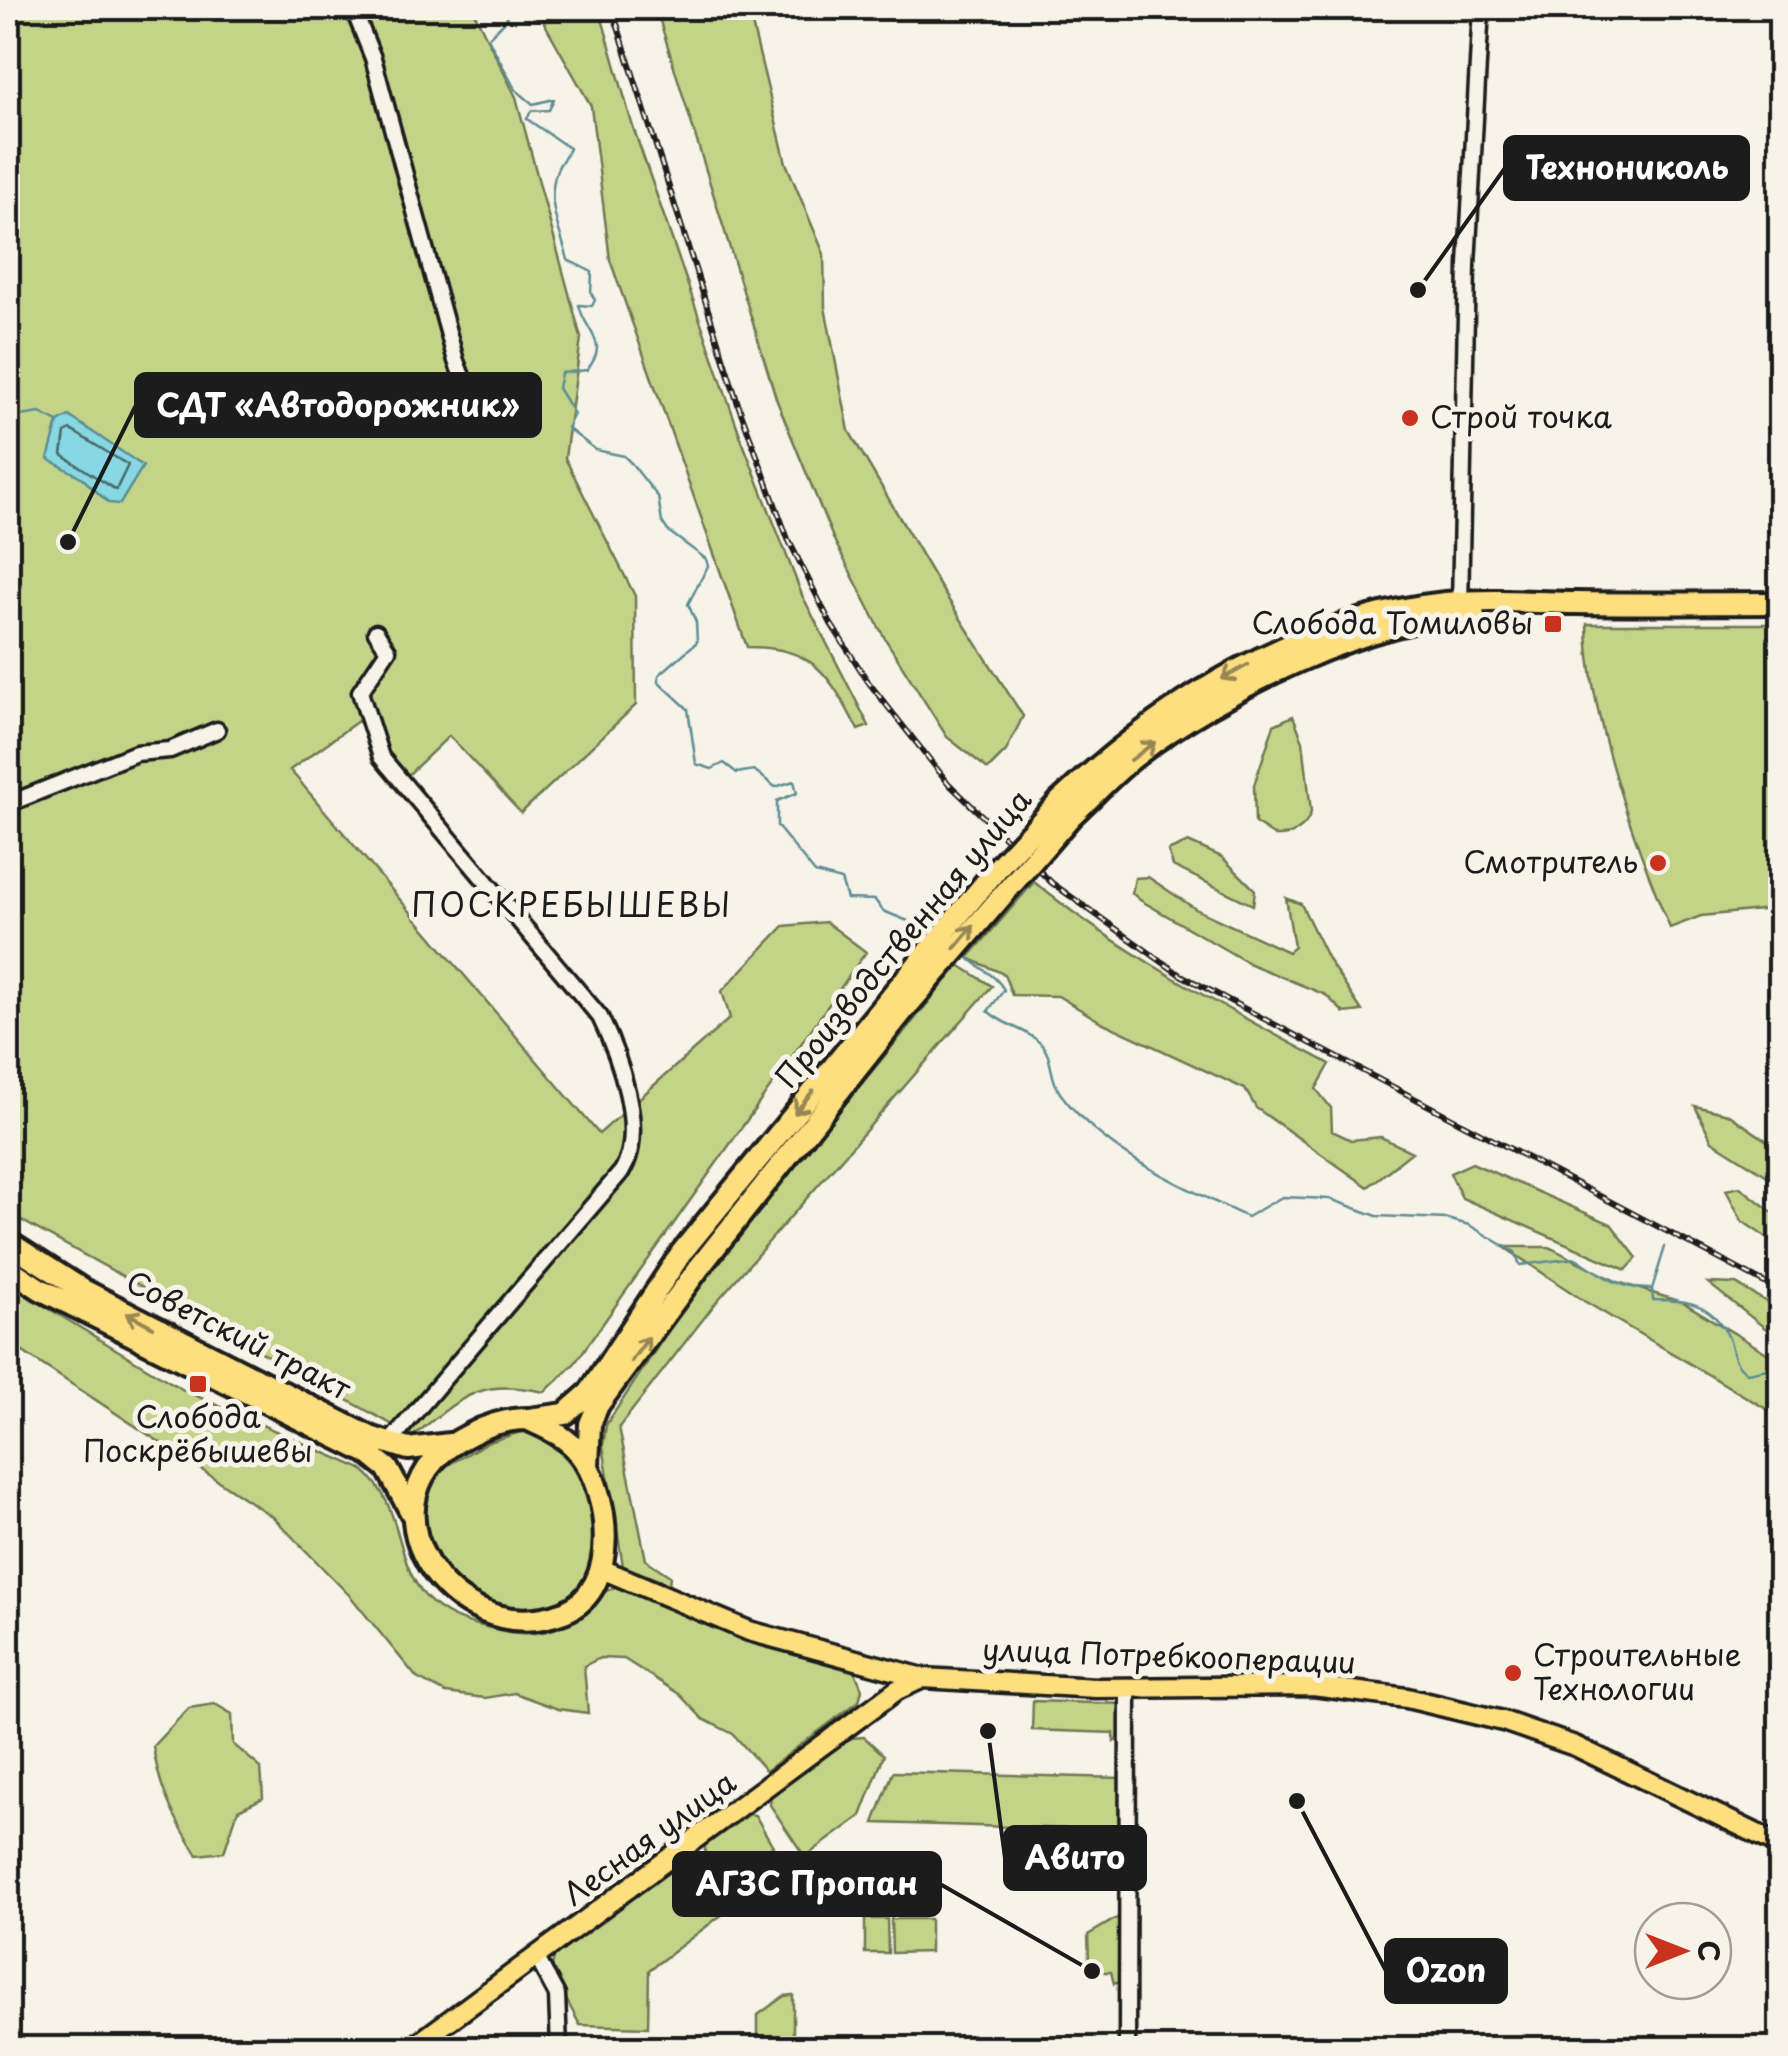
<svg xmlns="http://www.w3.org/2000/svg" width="1788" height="2056" font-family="'Playpen Sans',sans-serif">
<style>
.green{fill:#c3d489;stroke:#707852;stroke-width:2.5}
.water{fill:#88d8e3;stroke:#5d8d93;stroke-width:2.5}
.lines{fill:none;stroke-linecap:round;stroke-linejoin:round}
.shore{stroke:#47676c;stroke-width:2.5}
.stream{stroke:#5d8d93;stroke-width:2.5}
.minor-casing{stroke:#1c1c1c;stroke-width:21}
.major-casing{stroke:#1c1c1c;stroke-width:25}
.highway-casing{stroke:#1c1c1c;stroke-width:28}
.minor{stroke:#f7f3e8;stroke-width:14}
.major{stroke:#fddf80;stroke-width:18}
.highway{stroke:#fddf80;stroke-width:20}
.rail-casing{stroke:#1c1c1c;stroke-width:6}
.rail{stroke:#f7f3e8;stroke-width:2.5;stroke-dasharray:8;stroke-linecap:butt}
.highway-bridge-casing{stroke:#1c1c1c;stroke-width:28;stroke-linecap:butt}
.highway-bridge{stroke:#fddf80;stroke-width:20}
.oneway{stroke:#988753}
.poi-dot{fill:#c8321e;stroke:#f7f3e8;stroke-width:4}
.labels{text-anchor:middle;stroke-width:10;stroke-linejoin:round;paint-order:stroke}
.poi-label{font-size:30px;fill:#1c1c1c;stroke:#f7f3e8;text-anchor:start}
.street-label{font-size:30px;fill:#1c1c1c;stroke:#f7f3e8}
.neighbourhood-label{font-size:32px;letter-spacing:2.5px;fill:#1c1c1c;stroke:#f7f3e8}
.leader{fill:none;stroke:#1c1c1c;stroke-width:4}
.callout-dot{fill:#1c1c1c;stroke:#f7f3e8;stroke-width:4}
.callout{fill:#1c1c1c;stroke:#1c1c1c;stroke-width:4}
.callout-label{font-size:32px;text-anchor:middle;font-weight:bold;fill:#fff}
</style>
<rect width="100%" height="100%" fill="#f7f3e8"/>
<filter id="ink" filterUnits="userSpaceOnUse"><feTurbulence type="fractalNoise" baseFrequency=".01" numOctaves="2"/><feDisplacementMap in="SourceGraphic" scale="20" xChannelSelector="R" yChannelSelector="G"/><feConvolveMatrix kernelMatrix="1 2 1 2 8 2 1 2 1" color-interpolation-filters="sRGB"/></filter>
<g filter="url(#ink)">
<path class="green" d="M8,8H472L516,97L581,338L565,458L635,596L636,705L521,813L449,736L408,775L358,721L290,770L599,1134L730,1018L722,991L784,926L826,922L866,952L575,1363L545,1392C477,1379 465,1395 413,1436L8,1213Z
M536,8H599L633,127L741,438L802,595L869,726L858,730C829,674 815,647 747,647L610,260L591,106Z
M656,8H748L786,163L824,254L825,307L849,431L939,585L1023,716L1006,751L988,769L947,737L884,637L833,538L777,401Z
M1587,624H1780V908L1701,916L1670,928C1635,844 1588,714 1587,624Z
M1293,716L1303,741L1311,812C1307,828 1291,837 1275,836L1255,823L1254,785L1274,725Z
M1188,842L1222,857L1255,890L1253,905L1173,866L1168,851Z
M1148,877L1197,910L1288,952L1294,947L1286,898L1301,904L1329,961L1362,1011L1344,1013L1326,995L1250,964L1140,900L1132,893L1135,878Z
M1034,882C1125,956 1227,1009 1330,1064L1316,1089L1331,1108L1332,1131L1351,1140L1381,1137L1412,1152L1368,1187L1256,1108L1245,1089L1101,1022L1058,996L1012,995L1004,974L968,958Z
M959,965L992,986L718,1300L619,1427L646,1560L670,1576L669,1584L623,1566L603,1446L606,1425L705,1275Z
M1695,1106L1728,1114L1780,1150V1184L1712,1141Z
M1472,1163L1611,1224L1637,1258L1626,1270L1462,1198L1450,1173Z
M1740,1187L1780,1218V1247L1742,1221L1726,1190Z
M1504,1247H1549L1618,1282L1684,1303L1780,1361V1417L1584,1301Z
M1708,1283L1736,1284L1780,1310V1340Z
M8,1284L185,1391L362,1469C420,1518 378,1603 482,1626C505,1632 528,1637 551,1630C578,1622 591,1596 615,1587L747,1641L855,1672L862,1689L859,1701L766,1771L733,1734L703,1719L679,1694L624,1659L600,1658L584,1666L588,1713L558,1709L514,1693L485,1698L446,1693L417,1678L351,1597L273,1517L8,1342Z
M524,1431C562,1447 589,1473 593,1516C594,1533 601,1561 593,1577C569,1621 499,1617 462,1591C444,1578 433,1554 427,1533C425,1527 420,1518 421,1511C422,1500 429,1485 433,1474L486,1443Z
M1033,1701L1124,1704V1735L1114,1741V1733L1032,1730Z
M215,1704L232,1714L233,1744L261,1768L263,1798L238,1810L224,1852L198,1855C174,1819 159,1789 153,1746L189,1708Z
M864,1737L884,1755L861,1816L805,1857L770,1805L771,1796L851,1738Z
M893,1772L1122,1778L1120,1830L874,1823Z
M750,1814L755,1815L773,1846L724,1879L705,1854V1845Z
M690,1855L729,1899L746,1888L744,1898L649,1970L648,2027L580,2025L551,1971L555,1954Z
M1117,1918L1123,1921L1122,1980L1114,1984L1111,1972H1099V1962H1089L1088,1935Z
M865,1919H887L888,1953H865Z
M891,1919H930V1952L892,1953Z
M793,1995V2048H758V2015L784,1996Z
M592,2036H648V2048H590Z"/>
<path class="water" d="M69,416L143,466L120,504L109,503L81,477L48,459L58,422Z"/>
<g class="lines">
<path class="shore" d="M71,430L128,465L116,490L62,455L65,433Z"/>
<path class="stream" d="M506,8L507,19L488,38L515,89L533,104L554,99L549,110L531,111L527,119L569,148C566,157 560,162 557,170C545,203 560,229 568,260L592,272L591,293L595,300L592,306L579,305C585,333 611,341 587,370L561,373L558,388L574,414L567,428L596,450L624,456L632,464L658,497L662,522L668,531L706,559L708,566L688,604L696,622L697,642L659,675V682L688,709L696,764L712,769L724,763L737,773L754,770L775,787L794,781L797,793L777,801V826L815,873L841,880L847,899L875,900L883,911L908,921V928L916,930L924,919L937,925
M8,418L40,413L58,422
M963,953C975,966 996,974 1004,990L988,1011C1003,1026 1026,1028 1041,1044C1053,1056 1049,1077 1060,1093C1105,1154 1180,1185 1247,1217L1282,1197L1330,1199L1377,1216L1447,1219L1469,1225L1515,1252L1520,1265L1576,1258C1601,1275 1621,1290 1652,1289L1653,1300C1684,1300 1710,1301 1727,1334C1735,1350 1730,1360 1747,1373L1768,1369L1780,1384
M1652,1289L1665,1247"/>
<g class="minor-casing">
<path id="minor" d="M353,8L373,58L456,361L474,407
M1460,606L1467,265L1481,8
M376,632L388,650L360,692L381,757L600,1017C619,1056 647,1131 622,1171L388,1444
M8,804L136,753L170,750L217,730
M536,1956L557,1995L559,2048
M1127,2048L1128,1687"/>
</g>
<g class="major-casing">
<path id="major" d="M604,1570L749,1631L923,1678L1096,1688L1313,1686L1407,1698L1503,1721L1575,1746L1780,1845
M412,2048L897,1690L923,1678"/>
</g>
<g class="highway-casing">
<path id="highway" d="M1060,801C1166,702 1297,619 1445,603C1488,599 1532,602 1575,603C1643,604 1712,603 1780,603
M1071,816C1093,796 1114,772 1138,754C1217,693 1373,614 1474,615
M8,1242L83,1290L370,1437L408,1449L450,1444
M8,1268L40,1289L368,1453L387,1468L412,1514
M527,1419C546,1428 565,1435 578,1452C610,1490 622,1590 564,1612C451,1656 346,1496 469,1435C487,1425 506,1419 527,1419Z
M529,1419L565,1414L589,1393L682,1252L888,1000
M588,1465L590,1424L598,1405L701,1265L902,1012"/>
</g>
<use href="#minor" class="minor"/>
<use href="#major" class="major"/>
<use href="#highway" class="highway"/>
<g class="rail-casing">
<path id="rail" d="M612,8L739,407L788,539L831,624L869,683L949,784L1052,883L1179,974L1780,1291"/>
</g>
<use href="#rail" class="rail"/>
<g class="highway-bridge-casing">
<path id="highway-bridge" d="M888,1000L1001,864L1060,801
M902,1012L1071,816"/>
</g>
<use href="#highway-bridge" class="highway-bridge"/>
</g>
<defs><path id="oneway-shaft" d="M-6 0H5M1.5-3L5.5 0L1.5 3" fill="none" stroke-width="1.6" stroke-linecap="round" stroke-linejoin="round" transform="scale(2.5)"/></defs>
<g class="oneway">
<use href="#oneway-shaft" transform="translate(1235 672) rotate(151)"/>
<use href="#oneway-shaft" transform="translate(1143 751) rotate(-37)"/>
<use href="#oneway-shaft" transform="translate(964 937) rotate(-50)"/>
<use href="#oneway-shaft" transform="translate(804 1102) rotate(129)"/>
<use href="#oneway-shaft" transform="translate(140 1320) rotate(-152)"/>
<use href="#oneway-shaft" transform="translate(640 1349) rotate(-54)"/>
</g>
</g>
<g class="poi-dot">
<circle cx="1410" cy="418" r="10"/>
<rect x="1543" y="614" width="20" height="20" rx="5"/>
<circle cx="1658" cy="863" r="10"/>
<rect x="188" y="1374" width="20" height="20" rx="5"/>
<circle cx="1513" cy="1673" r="10"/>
</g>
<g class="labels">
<g class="poi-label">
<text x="1430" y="428">Строй точка</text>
<text x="1533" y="634" text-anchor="end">Слобода Томиловы</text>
<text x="1638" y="873" text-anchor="end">Смотритель</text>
<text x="198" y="1428" text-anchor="middle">Слобода<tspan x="198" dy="34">Поскрёбышевы</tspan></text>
<text x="1533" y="1666">Строительные<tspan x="1533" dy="34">Технологии</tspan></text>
</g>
<g class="street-label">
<text transform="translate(904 939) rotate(-50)" y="10">Производственная улица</text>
<text transform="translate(238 1336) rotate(27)" y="10">Советский тракт</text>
<text transform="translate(1169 1657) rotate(2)" y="10">улица Потребкооперации</text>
<text transform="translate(650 1839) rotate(-36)" y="10">Лесная улица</text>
</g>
<g class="neighbourhood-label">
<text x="572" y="917">ПОСКРЕБЫШЕВЫ</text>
</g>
</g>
<path class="leader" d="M1418 290L1505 168M68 542L136 405M988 1731L1005 1858M1092 1971L940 1884M1297 1801L1386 1971"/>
<g class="callout-dot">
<circle cx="1418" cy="290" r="10"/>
<circle cx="68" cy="542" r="10"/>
<circle cx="988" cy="1731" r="10"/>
<circle cx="1092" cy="1971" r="10"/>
<circle cx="1297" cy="1801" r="10"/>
</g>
<g class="callout">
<rect x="1505" y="137" width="243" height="62" rx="10"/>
<rect x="136" y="374" width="404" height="62" rx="10"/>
<rect x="1005" y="1827" width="140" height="62" rx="10"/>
<rect x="674" y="1853" width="266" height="62" rx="10"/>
<rect x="1386" y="1940" width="120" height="62" rx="10"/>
</g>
<g class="callout-label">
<text x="1627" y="179">Технониколь</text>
<text x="338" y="417">СДТ «Автодорожник»</text>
<text x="1075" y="1869">Авито</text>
<text x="807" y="1895">АГЗС Пропан</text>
<text x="1446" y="1982">Ozon</text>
</g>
<rect width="1788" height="2056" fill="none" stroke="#f7f3e8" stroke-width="40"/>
<rect x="20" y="20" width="1748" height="2016" fill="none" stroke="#1c1c1c" stroke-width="4" filter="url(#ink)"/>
<g transform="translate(1683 1951) rotate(90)"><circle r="48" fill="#f7f3e8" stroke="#9f9d96" stroke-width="2.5"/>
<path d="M0-8L18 38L0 25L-18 38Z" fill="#c8321e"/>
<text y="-15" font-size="28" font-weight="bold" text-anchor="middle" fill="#1c1c1c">С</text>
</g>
</svg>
